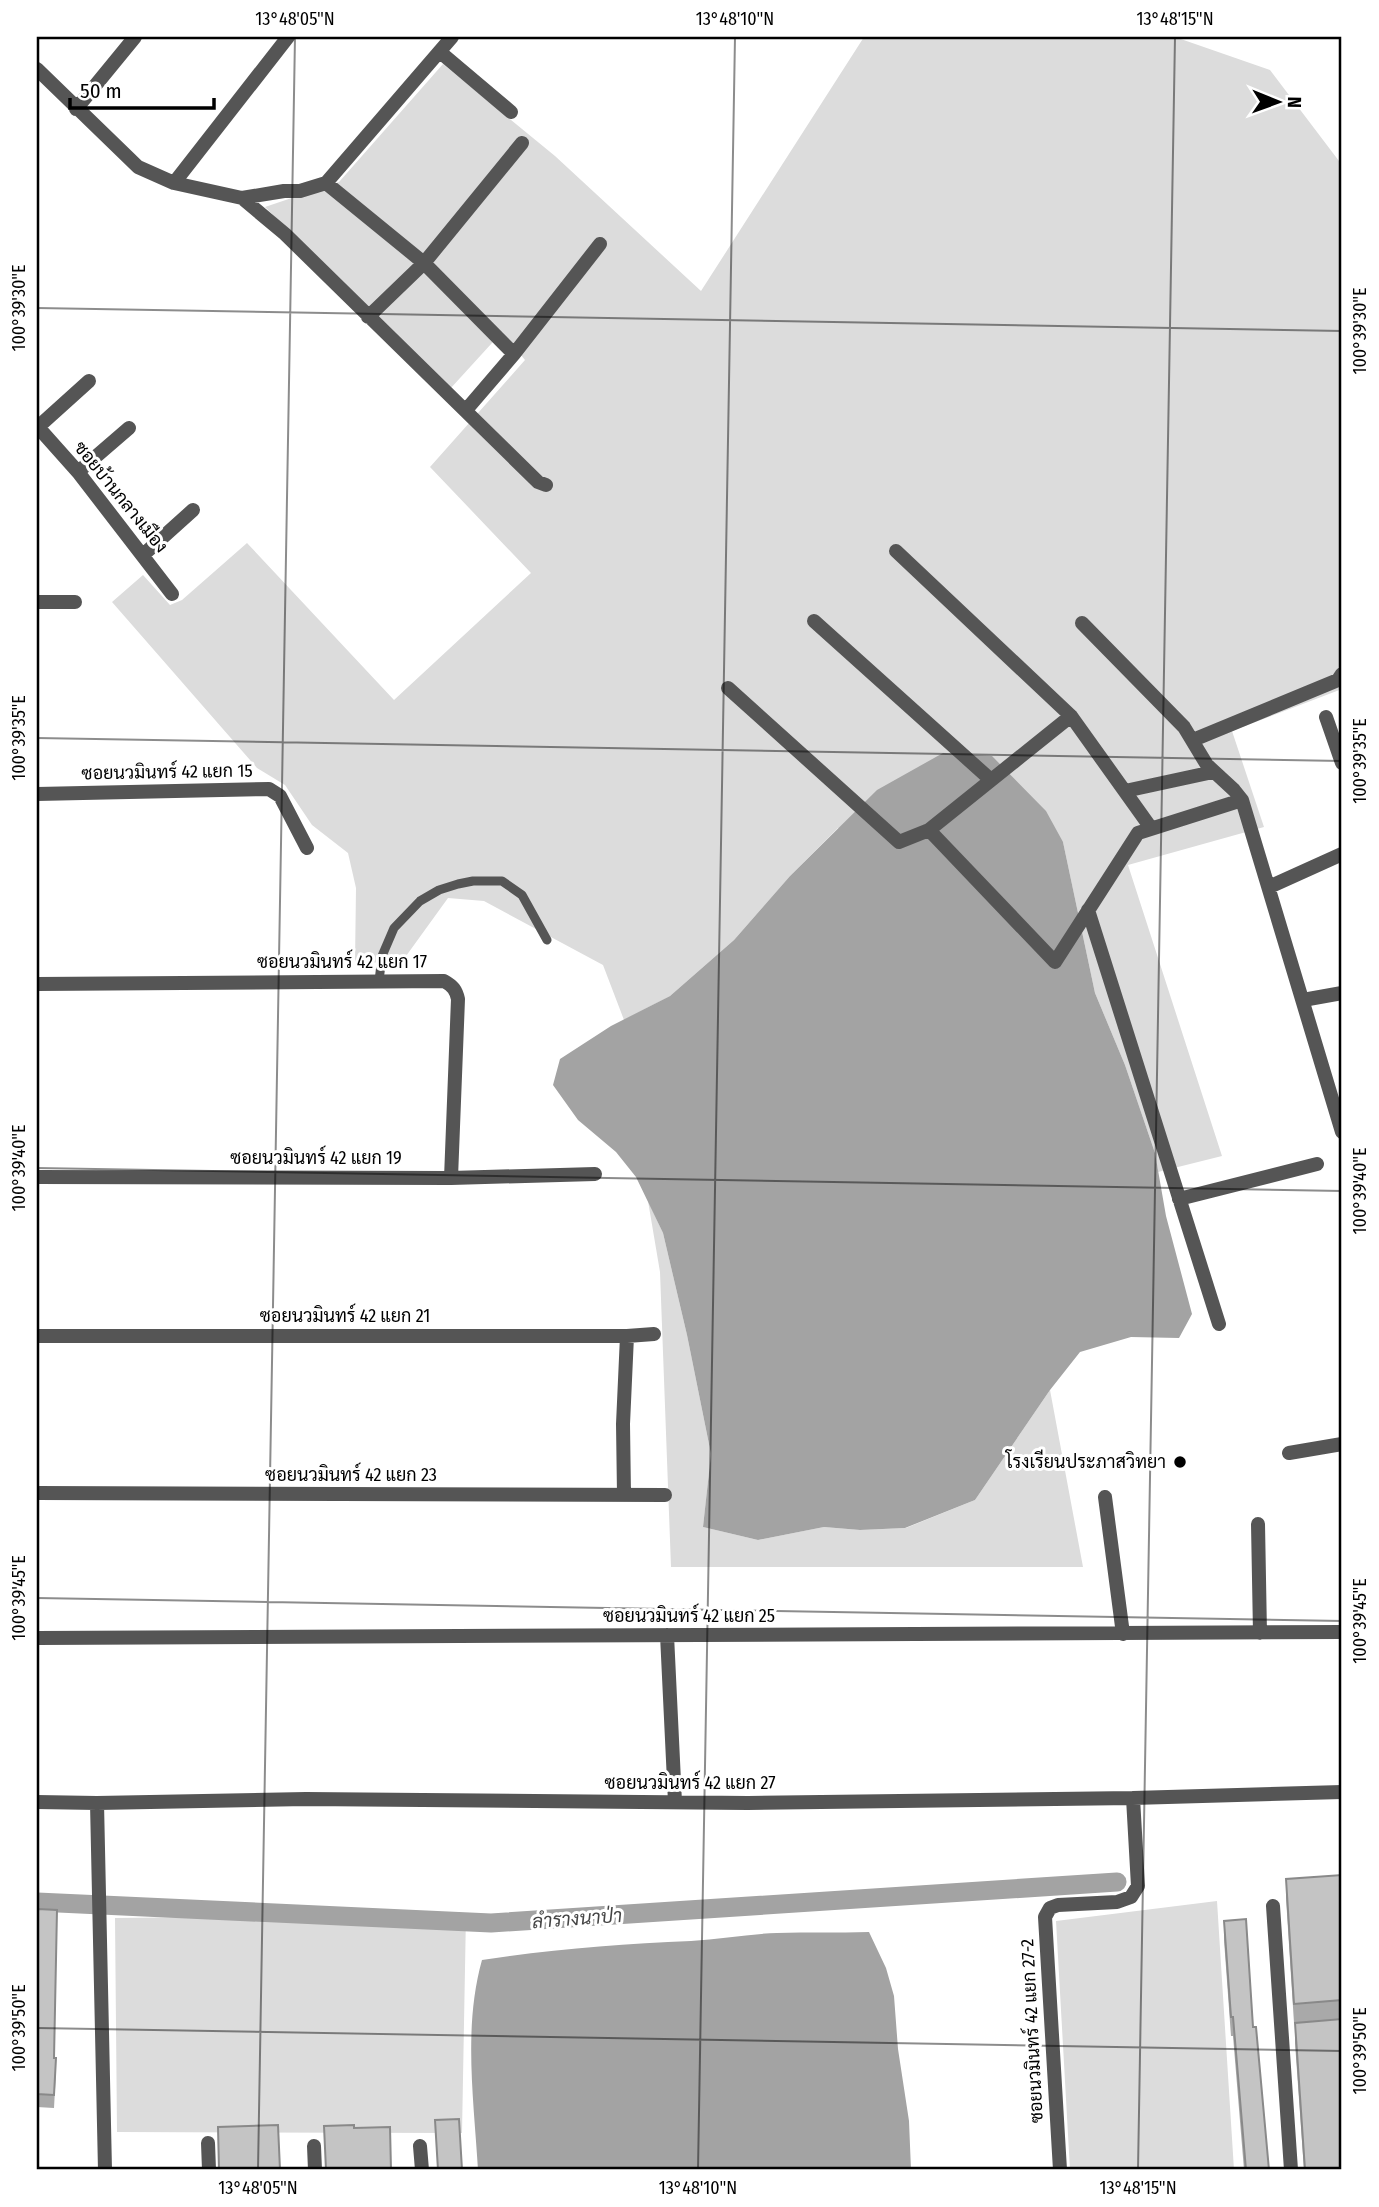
<svg xmlns="http://www.w3.org/2000/svg" width="1379" height="2207" font-family="'Fira Sans Condensed',Sarabun,sans-serif">
<style>
.green{fill:#dcdcdc}
.water{fill:#a3a3a3}
.lines{fill:none;stroke-linecap:round;stroke-linejoin:round}
.canal{stroke:#a3a3a3;stroke-width:19}
.service{stroke:#555;stroke-width:9}
.minor{stroke:#555;stroke-width:14}
.wall{fill:#a9a9a9}
.building{fill:#c4c4c4;stroke:#898989;stroke-width:2}
.ticks{fill:none;stroke:#000;stroke-width:2;stroke-opacity:0.45}
.poi-dot{fill:#000;stroke:#fff;stroke-width:2.5}
.labels{text-anchor:middle;stroke-width:6;stroke-linejoin:round;paint-order:stroke}
.street-label{font-size:18px;fill:#000;stroke:#fff}
.poi-label{font-size:18px;fill:#000;stroke:#fff;text-anchor:end}
.water-label{font-size:19px;font-style:italic;fill:#444;stroke:#fff}
.neatline{fill:none;stroke:#000;stroke-width:2.5}
.ticks-label{font-size:18px;text-anchor:middle;fill:#000}
</style>
<rect width="100%" height="100%" fill="#fff"/>
<path class="green" d="M864,37H1175L1270,70L1342,165V689L1232,731L1264,827L1128,865L1222,1156L1158,1172L1155,1153L1125,1065L1095,993L1063,842L838,828L790,876L734,940L670,996L624,1020L603,965L484,901L448,898L401,963L355,962L356,888L348,853L312,825L285,785L257,768L112,602L143,575L170,605L182,600L247,543L394,700L531,573L430,467L525,360L502,332L450,389L265,207L339,182L443,64L555,156L701,291Z
M648,1201L663,1233L687,1335L711,1454L703,1527L758,1540L824,1527L860,1530L906,1528L975,1500L1050,1390L1083,1567H671L660,1272Z
M1217,1901L1234,2170H1070L1056,1921Z
M466,1914L462,2133L117,2132L115,1918Z"/>
<path class="water" d="M943,753L992,756L1046,811L1063,842L1095,993L1125,1065L1155,1153L1166,1216L1192,1314L1179,1338L1131,1337L1080,1352L1050,1390L975,1500L905,1528L860,1530L824,1527L758,1540L703,1527L711,1454L687,1335L663,1233L636,1177L616,1152L578,1120L553,1085L560,1059L611,1026L670,996L734,940L790,876L877,790Z
M869,1932L886,1968L894,1996L898,2049L909,2121L911,2170H478C474,2100 463,2028 482,1960C552,1949 621,1944 691,1941C720,1939 749,1934 777,1933C808,1932 838,1933 869,1932Z"/>
<g class="lines">
<path class="canal" d="M37,1902L491,1923L1117,1882"/>
<path class="service" d="M379,981L382,956L394,928L420,901L439,890L458,884L473,881H502L522,895L547,940"/>
<path class="minor" d="M440,52L511,112
M37,69L138,167L174,183L242,198L284,191H300L326,183L452,37
M76,109L135,37
M174,183L288,37
M326,183L424,263L514,354
M242,198L285,234L538,482L546,485
M368,317L424,263L522,143
M466,410L514,354L600,244
M37,426L78,472L172,594
M38,427L89,381
M78,472L129,428
M896,551L1071,716L1151,828
M143,555L193,510
M37,602H75
M814,621L991,780
M1082,623L1184,727L1207,765L1234,790L1242,800L1342,1132
M728,688L899,842L929,830L1055,962L1138,833L1242,800
M1326,717L1342,763
M1193,740L1338,680L1342,674
M1125,791L1213,772
M37,794L269,789L280,796L307,848
M929,830L1071,716
M1269,887L1342,854
M1088,910L1219,1324
M37,984L444,981C453,986 456,990 458,999L451,1178
M1303,1000L1342,993
M37,1177L451,1178L595,1174
M1179,1199L1317,1164
M37,1336H627L654,1334
M1289,1453L1342,1444
M37,1493L665,1495
M624,1495L623,1424L627,1336
M1105,1497L1123,1634
M1258,1524L1260,1633
M667,1635L675,1802
M37,1638L1342,1632
M37,1802L97,1803L306,1799L748,1803L1133,1798L1342,1792
M97,1803L105,2170
M1273,1906L1291,2170
M208,2143L209,2170
M314,2146L315,2170
M420,2146L422,2170
M1060,2170L1045,1917L1050,1908L1058,1905L1117,1902L1131,1897L1138,1886L1133,1798"/>
</g>
<path class="wall" d="M1342,1875V2170H1304L1295,2043V2023L1342,2019L1294,2023L1286,1898V1879Z
M1224,1921L1253,2027L1269,2170H1244L1233,2036H1231L1224,1940Z
M37,2004L54,2058L56,2071L54,2108L37,2107Z"/>
<path class="building" d="M1342,1875V2000L1294,2004L1286,1879Z
M38,1909L57,1910L54,2058H56L54,2095L37,2094Z
M1246,1919L1253,2027H1256L1269,2170H1246L1233,2017H1231L1224,1921Z
M1342,2019V2170H1305L1295,2023Z
M459,2119L462,2170H438L435,2120Z
M278,2125L280,2170H219L218,2127Z
M354,2125V2128L390,2127L391,2170H326L324,2126Z"/>
<path class="ticks" d="M37,308L1342,331M37,738L1342,761M37,1168L1342,1191M37,1598L1342,1621M37,2028L1342,2051M258,2170L295,37M698,2170L735,37M1138,2170L1175,37"/>
<circle class="poi-dot" cx="1180" cy="1462" r="7"/>
<g class="labels">
<g class="street-label">
<text transform="translate(121 497) rotate(51)" y="6">ซอยบ้านกลางเมือง</text>
<text transform="translate(167 772) rotate(-1)" y="6">ซอยนวมินทร์ 42 แยก 15</text>
<text x="342" y="968">ซอยนวมินทร์ 42 แยก 17</text>
<text x="316" y="1164">ซอยนวมินทร์ 42 แยก 19</text>
<text x="345" y="1322">ซอยนวมินทร์ 42 แยก 21</text>
<text x="351" y="1481">ซอยนวมินทร์ 42 แยก 23</text>
<text x="689" y="1622">ซอยนวมินทร์ 42 แยก 25</text>
<text x="690" y="1789">ซอยนวมินทร์ 42 แยก 27</text>
<text transform="translate(1032 2031) rotate(-93)" y="6">ซอยนวมินทร์ 42 แยก 27-2</text>
</g>
<g class="poi-label">
<text x="1166" y="1468">โรงเรียนประภาสวิทยา</text>
</g>
<g class="water-label">
<text transform="translate(577 1918) rotate(-4)" y="7">ลำรางนาป่า</text>
</g>
</g>
<rect width="1379" height="2207" fill="none" stroke="#ffffff" stroke-width="77"/>
<g transform="translate(1278 102) rotate(91)" stroke="#ffffff" stroke-width="5" paint-order="stroke">
<path d="M0-5L12 26L0 18L-12 26Z" fill="#000000"/>
<text y="-10" font-size="19" font-weight="bold" text-anchor="middle" fill="#000000">N</text>
</g>
<path d="M70 98v10h144v-10" fill="none" stroke="#000000" stroke-width="3.5"/>
<text x="80" y="98" font-size="21" fill="#000000" stroke="#ffffff" stroke-width="5" paint-order="stroke">50 m</text>
<rect x="38" y="38" width="1302" height="2130" class="neatline"/>
<g class="ticks-label">
<text x="295" y="25">13°48'05"N</text>
<text x="735" y="25">13°48'10"N</text>
<text x="1175" y="25">13°48'15"N</text>
<text transform="translate(19 308) rotate(-90)" y="6">100°39'30"E</text>
<text transform="translate(1360 331) rotate(-90)" y="6">100°39'30"E</text>
<text transform="translate(19 738) rotate(-90)" y="6">100°39'35"E</text>
<text transform="translate(1360 761) rotate(-90)" y="6">100°39'35"E</text>
<text transform="translate(19 1168) rotate(-90)" y="6">100°39'40"E</text>
<text transform="translate(1360 1191) rotate(-90)" y="6">100°39'40"E</text>
<text transform="translate(19 1598) rotate(-90)" y="6">100°39'45"E</text>
<text transform="translate(1360 1621) rotate(-90)" y="6">100°39'45"E</text>
<text transform="translate(19 2028) rotate(-90)" y="6">100°39'50"E</text>
<text transform="translate(1360 2051) rotate(-90)" y="6">100°39'50"E</text>
<text x="258" y="2194">13°48'05"N</text>
<text x="698" y="2194">13°48'10"N</text>
<text x="1138" y="2194">13°48'15"N</text>
</g>
</svg>
